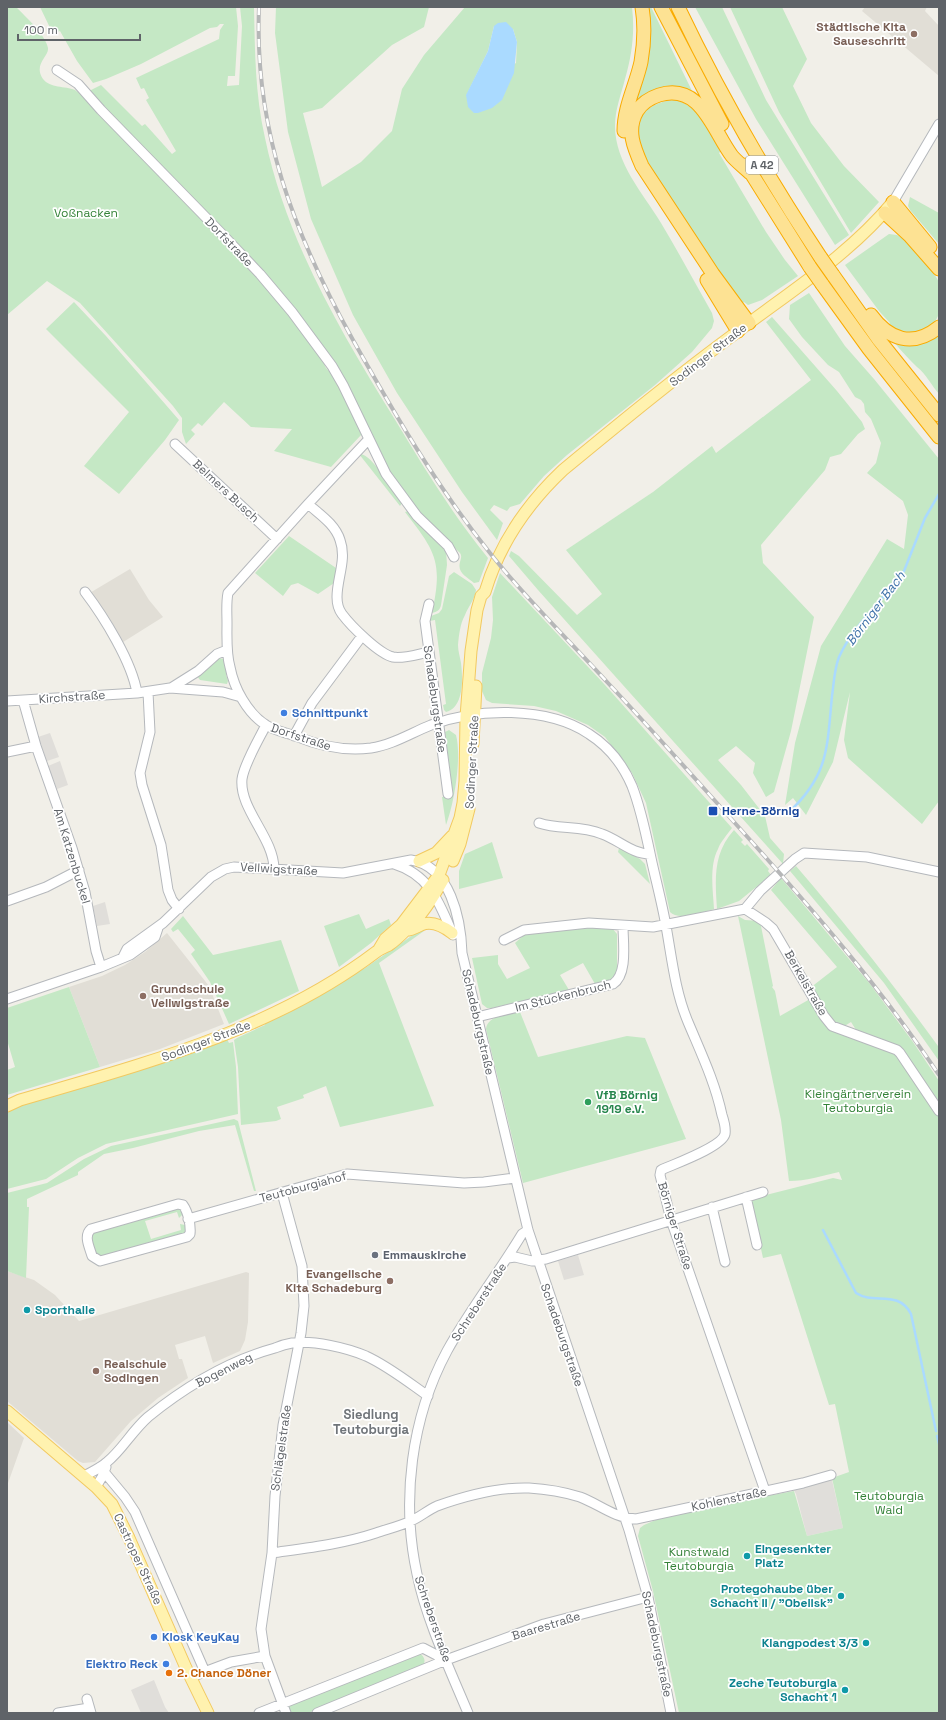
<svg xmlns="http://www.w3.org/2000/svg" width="946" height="1720" font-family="'Space Grotesk',sans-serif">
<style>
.industrial{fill:#e0deda}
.education{fill:#e1ded6}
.green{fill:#c5e8c5;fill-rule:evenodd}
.water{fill:#aadaff}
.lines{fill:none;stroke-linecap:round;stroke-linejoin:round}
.stream{stroke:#aadaff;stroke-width:2.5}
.minor-casing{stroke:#b5b8bc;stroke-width:11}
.major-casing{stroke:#f2c960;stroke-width:13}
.highway-casing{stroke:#f9ab00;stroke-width:15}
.minor{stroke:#fff;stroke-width:9}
.major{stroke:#fff2af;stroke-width:11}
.highway{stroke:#fde293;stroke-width:13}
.rail-casing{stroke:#b6b7b8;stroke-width:4}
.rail{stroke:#fff;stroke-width:2.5;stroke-dasharray:8;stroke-linecap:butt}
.highway-bridge-casing{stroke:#f9ab00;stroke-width:15;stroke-linecap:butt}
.highway-bridge{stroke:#fde293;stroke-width:13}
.education-dot{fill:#8d6e63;stroke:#fff;stroke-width:1.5}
.shop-dot{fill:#3f7fe0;stroke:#fff;stroke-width:1.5}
.transit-dot{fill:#1a4fb4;stroke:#fff;stroke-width:1.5}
.leisure-dot{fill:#2e9e5b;stroke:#fff;stroke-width:1.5}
.worship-dot{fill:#6b7280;stroke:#fff;stroke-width:1.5}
.culture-dot{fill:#0f9aa8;stroke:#fff;stroke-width:1.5}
.food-dot{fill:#e8710a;stroke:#fff;stroke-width:1.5}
.labels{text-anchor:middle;stroke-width:3.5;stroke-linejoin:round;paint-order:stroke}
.shield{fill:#fff;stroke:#8f9295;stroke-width:1}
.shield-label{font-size:11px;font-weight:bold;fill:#5f6368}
.education-label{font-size:12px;font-weight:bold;fill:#785e54;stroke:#fff;text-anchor:end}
.park-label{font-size:12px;fill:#348238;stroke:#fff}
.street-label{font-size:12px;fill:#5f6368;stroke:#fff}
.shop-label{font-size:12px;font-weight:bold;fill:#366cbe;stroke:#fff;text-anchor:start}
.transit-label{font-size:12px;font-weight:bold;fill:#164399;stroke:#fff;text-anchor:start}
.leisure-label{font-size:12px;font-weight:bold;fill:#27864d;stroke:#fff;text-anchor:start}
.worship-label{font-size:12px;font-weight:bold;fill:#5b616d;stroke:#fff;text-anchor:start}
.culture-label{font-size:12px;font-weight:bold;fill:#0d838f;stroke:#fff;text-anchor:end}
.food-label{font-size:12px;font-weight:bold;fill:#c56008;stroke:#fff;text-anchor:start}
.water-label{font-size:13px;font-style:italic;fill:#4174aa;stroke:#fff}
.neighbourhood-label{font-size:13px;font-weight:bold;fill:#70757a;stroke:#fff}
</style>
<rect width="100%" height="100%" fill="#f1efe8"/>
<path class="industrial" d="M50,733L59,757L47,761L38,737Z
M60,761L68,785L57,789L48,766Z
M105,902L110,924L97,926L93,906Z
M578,1255L584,1275L564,1280L558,1261Z
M832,1480L843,1528L807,1536L796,1494L793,1488Z
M154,1680L165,1707L169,1713H141L131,1690Z"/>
<path class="education" d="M865,7H927L925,11L939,26V76L862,11Z
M130,569L149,600L163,617L120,644L88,594Z
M167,933L209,986L224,1024L160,1049L100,1067L69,987L102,976L125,965L145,952Z
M7,1271L34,1280L55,1295L79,1321L246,1272L249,1273L248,1322L245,1340L240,1351L213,1363L205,1336L175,1345L179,1359H182L188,1378L158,1398L131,1421L95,1462L83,1463L78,1461L7,1401Z
M7,1422L24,1438L7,1486Z"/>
<path class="green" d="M7,7H16C25,16 46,35 48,48C49,57 33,64 43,79C50,88 65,86 75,90C78,92 81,95 84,97L275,295L321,357L326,368L335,377L362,434L331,467L274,451L292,429L251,427L224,402L202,426L198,423L191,430L195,434L186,444L182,432V418L173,406L80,303L47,281L7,315Z
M40,7H236L238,26L235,76H228L227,86L239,85L242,26L240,7H254C255,52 255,94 265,138C286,239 340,331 394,418C423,466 452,514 488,558L479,582L474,583C467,577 457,573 460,562C461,558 462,556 460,553L420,515L391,476L311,333L89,91L101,85L142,126L145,124L172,154L176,151L146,100L149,98L144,88L141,89L136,78L219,39L220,30L224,24H220L217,27L210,28L141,64L106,79L93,83L77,61L60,31L53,34Z
M276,7H429L424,27L392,45L322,108L303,113L322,187L361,162L392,131L402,89L424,55L465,7H632C635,32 632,55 625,79C621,95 615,109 615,126C615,163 643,193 661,223C679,253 695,283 712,313L714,321L712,328L692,352L655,385L567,455L544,476L520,504L510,507L507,511L494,505L490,510L503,523L497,540L462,492L397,393L353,315L311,219L288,132L275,33ZM494,26L513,29L517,42L516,63L468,92L488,51Z
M645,7H651L695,97L687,94L630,109Z
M695,7H722L766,100L849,235L835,245L756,119Z
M730,7H782L807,59L793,86L811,123L844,166L879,202L851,233L779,112Z
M674,100C699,104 709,131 721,151L719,153L766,232L785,260L798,276L762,300L748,305L744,302L742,304C720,273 700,242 679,210C667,191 638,155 637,133C636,112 656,101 674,100Z
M910,197L939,213V244L910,210L908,206Z
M889,234L897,235L902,238C910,246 937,274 939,283C940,288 940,312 938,316C929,337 903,335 888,325L890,323L879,311L845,265Z
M809,293L845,346L874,379L939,459V801L922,824L848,758L844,740L850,692L833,762L806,815L793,798L785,805L795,743L821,646L887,539L904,549L908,515L903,501L867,473L876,463L881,443L871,419L865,412L864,404L861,400L855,397L839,372L828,365L802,337L789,319L790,305Z
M74,302L106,336L179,420L165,440L119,494L84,466L129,412L46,329Z
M772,317L837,391L862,422L865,429L858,434L841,454L830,457L825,470L761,545L763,563L814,617L791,731L774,792L766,797L753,773L755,763L736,746L718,760L741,785L765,816L770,838L784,854L783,864L538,590L509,556L511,551L519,556L577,615L602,594L566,550L653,492L712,446L716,453L811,380L766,322Z
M939,331V394C932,386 926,374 917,367C910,360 901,351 894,342Z
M359,454C372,452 393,493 402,503L400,506Z
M408,511L446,550L447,565L441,605C440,610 437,612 432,613C443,562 436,552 405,512Z
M289,536L339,570L337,581L318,594L298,583L291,585L283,596L255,573Z
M454,572L472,584L476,590C475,599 468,607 465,615C460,624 459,635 458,645C458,651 460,657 461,663C463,678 464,708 446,712L444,710L443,705L446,704L435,620L429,621L431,616L439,613L442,609L449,576Z
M500,573L605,685L732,828C727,835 721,841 718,849C709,866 713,891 714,909C703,912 678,921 670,912L646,803L632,773L605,737L588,725L556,711L534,706L492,703L486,700L482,691V673L491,638L493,620L492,597Z
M219,658L224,659L228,674L226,675L228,681L227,684L200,680L197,676Z
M449,730L456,735C462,758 454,804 446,825L442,797L453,795L445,732Z
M734,830L743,840L741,842L745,846L747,844L769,869L768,871L771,875L739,901L717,909C715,879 713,853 734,830Z
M492,842L503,878L459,889V871L465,854Z
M619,848L640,859L645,864L650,884L618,852Z
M796,866C846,924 893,984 938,1046L939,1044V1061L884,983L790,871Z
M781,878L870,984L913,1042L939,1081V1107L906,1056L858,1033L851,1022L843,1027L831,1020L810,988L837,967L771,890Z
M359,914L366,929L389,919L391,925L371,943L339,967L324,926Z
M183,916L213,955L281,940L299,991L229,1024L210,982L191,954L195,950L178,929L173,932L171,929Z
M738,916L745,920L760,921L773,986L772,987L775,991L780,1016L810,999L822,1018L894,1052L939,1115V1713H679L653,1591L638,1536L640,1528L644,1525L665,1516L766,1494L767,1496L794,1491L807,1536L843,1528L832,1478L849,1472L835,1404L829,1405L781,1254L763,1258L750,1199L833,1178L842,1180L839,1172C822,1176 806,1181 789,1181L781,1120Z
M583,927L612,928L617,934V971L611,980L595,984L583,963L560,975L569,990L492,1008H487L482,1004L472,958L498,955V964L507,979L530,968L515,943L524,935Z
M423,928L424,931L379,963L434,1106L340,1127L326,1086L303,1095L304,1098L277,1107L281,1119L276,1121L241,1125L238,1067L234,1040L237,1038L265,1025L264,1022L365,968Z
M69,987L100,1067L7,1095V1070L15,1067L7,1040V1008Z
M520,1012L538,1057L627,1036L645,1038L686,1139L523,1183L486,1029C487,1015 509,1015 520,1012Z
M227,1039L229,1043L233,1042L236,1067L238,1114L106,1144L78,1158L46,1179L7,1189V1109L166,1062Z
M234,1119L238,1121L256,1191H254L235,1125L199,1131L133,1148L104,1154L78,1172V1175L27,1199V1207H29L26,1278L7,1271V1193L47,1183L84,1159L111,1146Z
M180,1207L184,1213L179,1218L177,1212L145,1221L151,1239L181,1230L180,1224L185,1225L187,1229L185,1234L104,1258L95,1253L90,1234Z
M418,1653C424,1655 427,1661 422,1667L308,1713H290L289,1706Z"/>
<path class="water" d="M506,22L513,29L517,42L514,73L502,100L492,108L478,113H474L468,107L466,95L488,51L494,26L498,23Z"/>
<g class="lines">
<path class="stream" d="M789,812C829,775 827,747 832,696C834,683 834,670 839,657C852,628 878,604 898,580L904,571L925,518L939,494
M823,1230L856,1293C874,1305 898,1289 911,1314L936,1431
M937,1436L939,1444"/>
<g class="minor-casing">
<path id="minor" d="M57,70L78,84L101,110L222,234L260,274L292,312L332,366L343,385L386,474L417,516L448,546L454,557
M893,202L939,124
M368,440L308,504L228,593C226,603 227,613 227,623C227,637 226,653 230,667C234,688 247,713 266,725C275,731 288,733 298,737C322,747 345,751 371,748C392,745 411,733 431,725C477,708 547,706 589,734C608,746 623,765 632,786C641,809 646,834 651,858C656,881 662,903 666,926C672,959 675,991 688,1022C701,1053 715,1082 722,1115C724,1121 726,1128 725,1134C722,1147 674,1164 661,1170L660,1175L671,1220L765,1491
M175,444L277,539
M308,504C319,514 335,524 340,540C347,559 337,578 337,597C337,603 339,610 342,614C351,626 379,654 393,657C404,659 418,654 429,652
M85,592C104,617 132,662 137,693
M429,604L425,621L448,794
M171,688L198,671L217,654L227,650
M148,692L150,732L140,773L142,785L161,845L168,890L172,900L179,909
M23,700L36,746L72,848L85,892L96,951L101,967
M7,701L137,693L170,688L223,692L241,697
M266,725C259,739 244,764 242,779C239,809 274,838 274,869
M294,736L312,703L362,636
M7,752L36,746
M539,823C559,830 580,825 602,834C619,840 632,854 650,854
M394,864C430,875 439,902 453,935
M7,901L46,887L79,870
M745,909L760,891L795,859L804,853L867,857L939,872
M504,940L524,930L589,923L653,927L745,909L765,922L773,929L824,1016L832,1026L897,1050L900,1053L939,1111
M123,957L127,949L163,923L211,877L225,869L234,867L343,873L411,860C450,866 461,919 462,953L528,1230L629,1530L648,1597L671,1713
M7,999L101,967L130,955L155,937L158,928
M477,1017L613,984C628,974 623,943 623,926
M282,1193L302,1266L304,1306L301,1333L283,1425L275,1496L272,1553L261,1629L265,1656L286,1713
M746,1197L757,1245
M178,1204L183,1205C188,1212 191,1225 190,1234L187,1237L100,1261L92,1256C90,1248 83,1236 91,1229Z
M712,1207L725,1262
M188,1219L347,1174L464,1183L484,1182L515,1178
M508,1258L515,1257L532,1261L546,1259L763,1192
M100,1467L125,1497L135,1512L205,1672
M84,1476C91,1472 101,1468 107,1462C122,1450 132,1431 148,1417C185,1387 228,1361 275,1348C280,1346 286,1344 292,1343C314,1340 347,1348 366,1356C388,1366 408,1382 428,1396
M96,1487L102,1477L106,1467
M272,1553C307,1548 343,1544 376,1533C388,1529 400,1526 411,1521C420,1517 428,1510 437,1506C465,1496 500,1487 529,1488C546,1489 564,1492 580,1497C599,1504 614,1518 636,1519L803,1483L831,1475
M191,1677L231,1662L265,1656
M87,1699L91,1713
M58,1713L89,1708
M259,1713L423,1648L446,1660
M317,1713L446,1660L544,1624L648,1597
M468,1713C450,1670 426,1619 417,1574C401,1501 411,1418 447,1351C469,1311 498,1274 522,1234L528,1230"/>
</g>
<g class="major-casing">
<path id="major" d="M473,744L476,686
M419,861L436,853L452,836
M453,861L460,844L469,809
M409,930C413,929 417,927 421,925C432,920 444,927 452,933
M379,949L385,939L401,925L439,875L460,818L463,803L465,781L466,717L471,651L477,610L481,596L485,592C499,545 527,504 563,470C620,423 677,376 737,332C791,291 849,255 893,202
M7,1106L20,1100C143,1064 272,1031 376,952C380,949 385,947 389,945C395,941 400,936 405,931C421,917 432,899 443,880
M7,1411L96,1487L112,1504L129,1538L186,1668L208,1713"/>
</g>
<g class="highway-casing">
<path id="highway" d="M661,7L722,124
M678,7C720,95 768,178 821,258
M624,131C624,107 636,85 641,62C644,45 645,25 642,7
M746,165L810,267
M893,202L930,247
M885,213L910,236L939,269
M833,275L879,340L939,415
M707,280L738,331
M822,284L869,349L939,437
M871,315C889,340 913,348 939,327
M749,323L713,274L642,166C634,148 626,130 637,111C642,103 650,98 659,95C701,82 713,131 732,156C737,162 744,167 750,173"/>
</g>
<use href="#minor" class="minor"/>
<use href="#major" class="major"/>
<use href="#highway" class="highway"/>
<g class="rail-casing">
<path id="rail" d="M259,7C254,130 294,234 353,340C394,413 437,487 490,553C526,599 569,640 608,683C654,732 698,782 743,832C813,910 881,988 939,1075"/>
</g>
<use href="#rail" class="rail"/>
<g class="highway-bridge-casing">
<path id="highway-bridge" d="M821,258L833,275
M810,267L822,284"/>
</g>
<use href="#highway-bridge" class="highway-bridge"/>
</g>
<g class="education-dot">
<circle cx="914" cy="34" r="4"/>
<circle cx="143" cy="996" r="4"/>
<circle cx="390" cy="1281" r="4"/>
<circle cx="96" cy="1371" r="4"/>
</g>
<g class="shop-dot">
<circle cx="284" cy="713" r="4"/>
<circle cx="154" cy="1637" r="4"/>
<circle cx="166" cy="1664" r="4"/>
</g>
<rect class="transit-dot" x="708" y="806" width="10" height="10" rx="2"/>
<circle class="leisure-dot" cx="588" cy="1102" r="4"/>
<circle class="worship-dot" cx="375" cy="1255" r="4"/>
<g class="culture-dot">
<circle cx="27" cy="1310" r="4"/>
<circle cx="747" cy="1556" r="4"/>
<circle cx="841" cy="1596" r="4"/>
<circle cx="866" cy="1643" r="4"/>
<circle cx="845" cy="1690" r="4"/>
</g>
<circle class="food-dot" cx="169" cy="1673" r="4"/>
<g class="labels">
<rect class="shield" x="746" y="156" width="32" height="18" rx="3"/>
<g class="shield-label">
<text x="762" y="169">A 42</text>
</g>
<g class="education-label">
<text x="906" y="31">Städtische Kita<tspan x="906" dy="14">Sauseschritt</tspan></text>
<text x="151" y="993" text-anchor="start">Grundschule<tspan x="151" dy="14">Vellwigstraße</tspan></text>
<text x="382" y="1278">Evangelische<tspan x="382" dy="14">Kita Schadeburg</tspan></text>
<text x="104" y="1368" text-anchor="start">Realschule<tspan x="104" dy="14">Sodingen</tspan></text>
</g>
<g class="park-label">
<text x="86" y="217">Voßnacken</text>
<text x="858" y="1098">Kleingärtnerverein<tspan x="858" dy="14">Teutoburgia</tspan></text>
<text x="889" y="1500">Teutoburgia<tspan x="889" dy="14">Wald</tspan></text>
<text x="699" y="1556">Kunstwald<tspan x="699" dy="14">Teutoburgia</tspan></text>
</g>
<g class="street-label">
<text transform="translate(229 242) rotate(46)" y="4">Dorfstraße</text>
<text transform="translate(708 355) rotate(-38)" y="4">Sodinger Straße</text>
<text transform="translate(226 491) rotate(43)" y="4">Belmers Busch</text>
<text transform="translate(72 697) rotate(-4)" y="4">Kirchstraße</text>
<text transform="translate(435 699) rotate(82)" y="4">Schadeburgstraße</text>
<text transform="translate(301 737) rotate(18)" y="4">Dorfstraße</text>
<text transform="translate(472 762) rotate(-87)" y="4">Sodinger Straße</text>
<text transform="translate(72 856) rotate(73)" y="4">Am Katzenbuckel</text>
<text transform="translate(279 869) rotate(3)" y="4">Vellwigstraße</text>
<text transform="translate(806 983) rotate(60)" y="4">Berkelstraße</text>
<text transform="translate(563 996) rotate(-14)" y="4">Im Stückenbruch</text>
<text transform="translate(478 1022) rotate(77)" y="4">Schadeburgstraße</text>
<text transform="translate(206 1041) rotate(-21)" y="4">Sodinger Straße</text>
<text transform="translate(303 1187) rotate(-15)" y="4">Teutoburgiahof</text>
<text transform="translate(675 1226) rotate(73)" y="4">Börniger Straße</text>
<text transform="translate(479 1302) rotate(-57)" y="4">Schreberstraße</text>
<text transform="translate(562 1335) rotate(71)" y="4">Schadeburgstraße</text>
<text transform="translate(224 1370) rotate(-27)" y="4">Bogenweg</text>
<text transform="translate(281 1448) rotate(-82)" y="4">Schlägelstraße</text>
<text transform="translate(729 1499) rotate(-12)" y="4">Kohlenstraße</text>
<text transform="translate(138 1559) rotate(65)" y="4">Castroper Straße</text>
<text transform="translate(433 1619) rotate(71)" y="4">Schreberstraße</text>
<text transform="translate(546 1626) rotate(-17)" y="4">Baarestraße</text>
<text transform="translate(657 1644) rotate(78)" y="4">Schadeburgstraße</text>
</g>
<g class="shop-label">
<text x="292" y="717">Schnittpunkt</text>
<text x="162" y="1641">Kiosk KeyKay</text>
<text x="158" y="1668" text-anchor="end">Elektro Reck</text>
</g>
<g class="transit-label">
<text x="722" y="815">Herne-Börnig</text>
</g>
<g class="leisure-label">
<text x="596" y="1099">VfB Börnig<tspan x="596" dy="14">1919 e.V.</tspan></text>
</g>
<g class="worship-label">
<text x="383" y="1259">Emmauskirche</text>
</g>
<g class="culture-label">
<text x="35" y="1314" text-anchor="start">Sporthalle</text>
<text x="755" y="1553" text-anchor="start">Eingesenkter<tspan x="755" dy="14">Platz</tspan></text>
<text x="833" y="1593">Protegohaube über<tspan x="833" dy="14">Schacht II / "Obelisk"</tspan></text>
<text x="858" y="1647">Klangpodest 3/3</text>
<text x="837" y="1687">Zeche Teutoburgia<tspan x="837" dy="14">Schacht 1</tspan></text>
</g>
<g class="food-label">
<text x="177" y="1677">2. Chance Döner</text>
</g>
<g class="water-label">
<text transform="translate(875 608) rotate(-53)" y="5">Börniger Bach</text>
</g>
<g class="neighbourhood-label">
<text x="371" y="1419">Siedlung<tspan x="371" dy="15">Teutoburgia</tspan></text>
</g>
</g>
<rect width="946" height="1720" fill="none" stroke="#5f6368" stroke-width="16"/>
<path d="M18 34v6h122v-6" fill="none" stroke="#5f6368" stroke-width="2"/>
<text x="24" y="34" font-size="12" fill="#5f6368" stroke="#ffffff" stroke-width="3" paint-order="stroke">100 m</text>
</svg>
